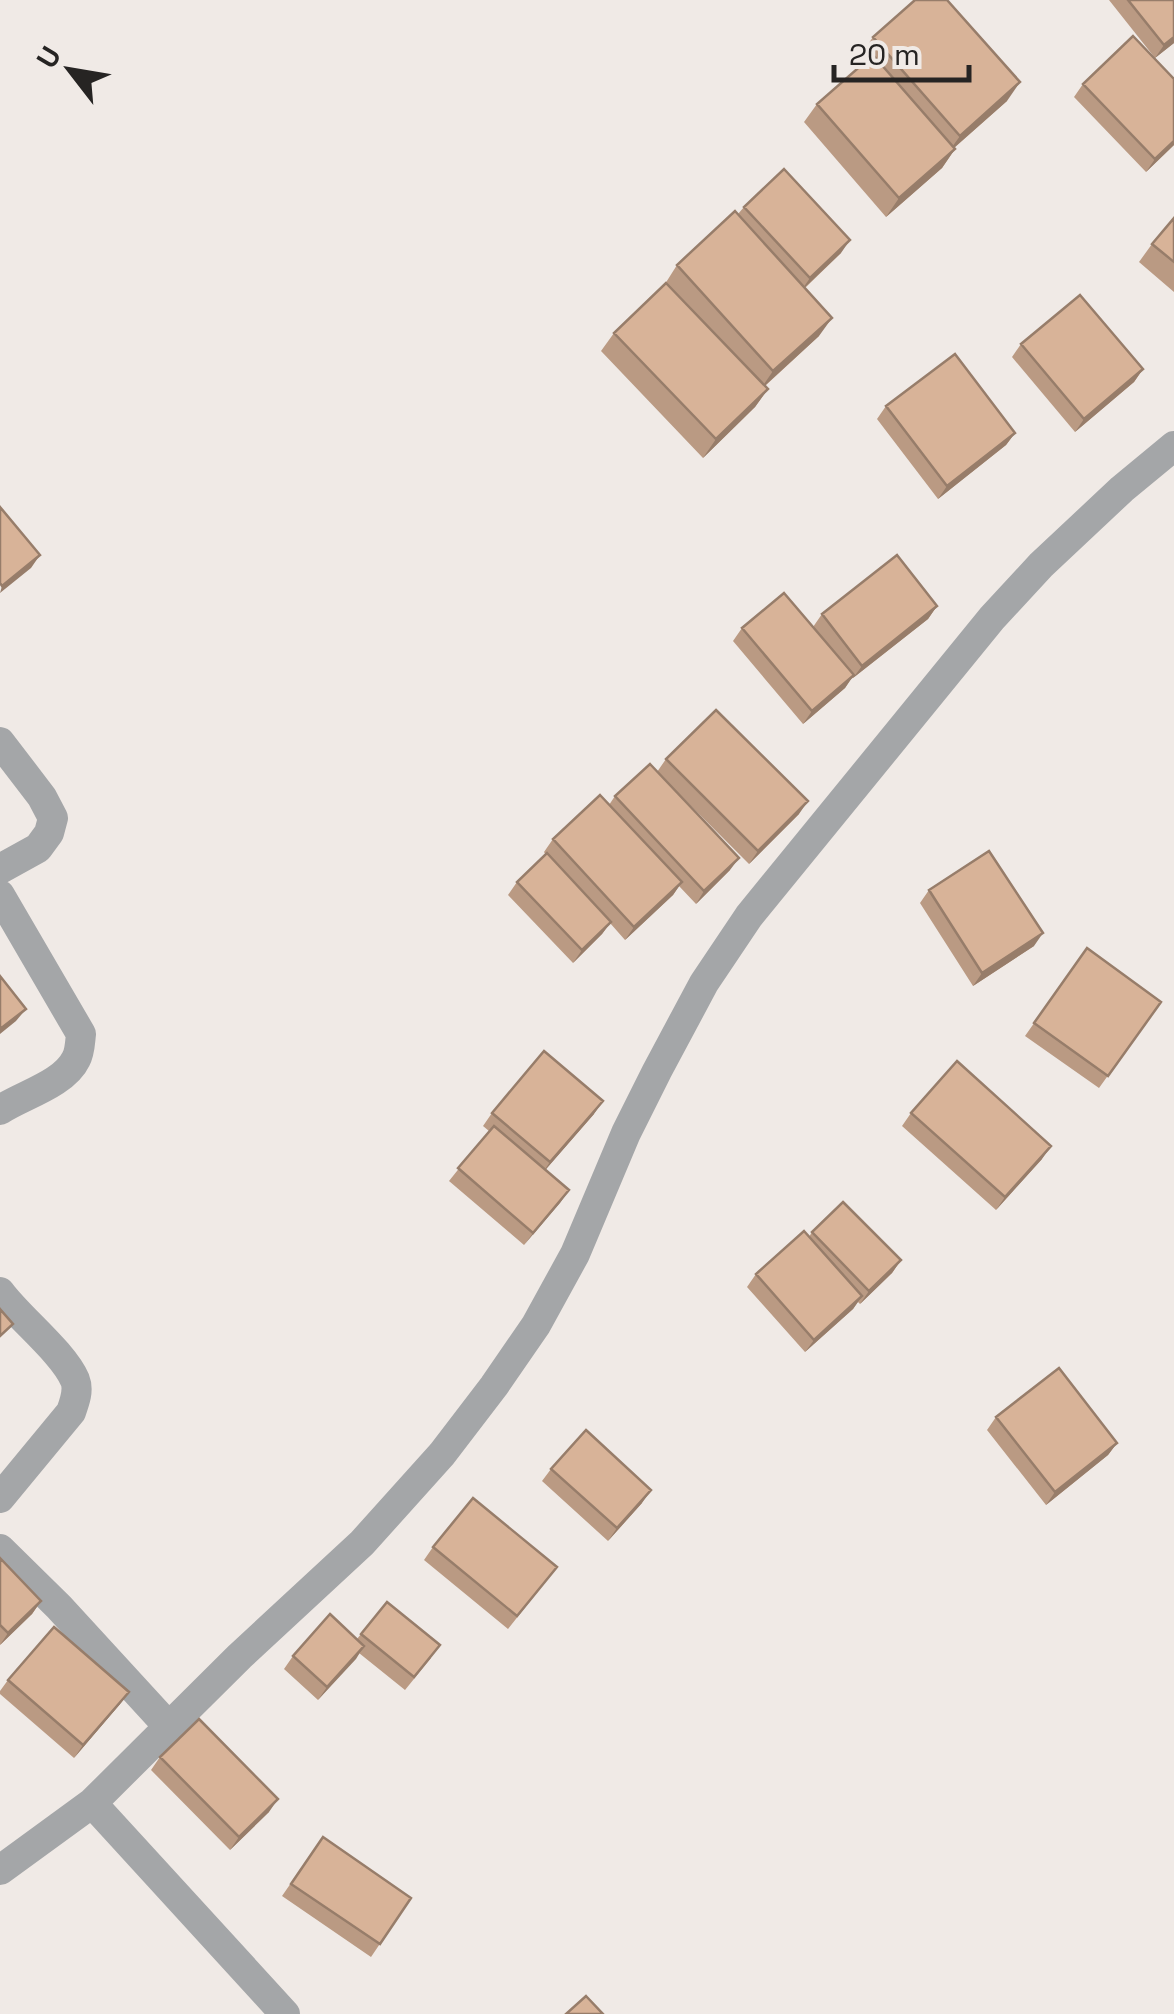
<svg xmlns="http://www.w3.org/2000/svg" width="1174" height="2014" font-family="'Space Grotesk',sans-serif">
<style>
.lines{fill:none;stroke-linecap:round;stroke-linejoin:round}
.minor{stroke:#a4a6a8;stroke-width:30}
.wall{fill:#ba9a83}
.shaded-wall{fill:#977d6a}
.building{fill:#d8b398;stroke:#977d6a;stroke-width:2.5}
</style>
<rect width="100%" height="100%" fill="#f0eae6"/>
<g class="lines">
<path class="minor" d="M0,742L42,797L53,818L49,833L38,848L0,869
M0,895L81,1034C80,1042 80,1052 76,1059C64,1084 23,1095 0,1110
M0,1292C19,1318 63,1352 75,1380C79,1390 75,1401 71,1412L0,1498
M0,1549L59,1607L170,1728
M92,1803L285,2014
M0,1870L92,1803L240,1656L362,1543L442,1454L494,1386L536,1325L575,1254L626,1133L657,1071L704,983L749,916L992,618L1041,565L1122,489L1174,446"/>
</g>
<path class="wall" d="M1109,0H1174V43L1155,58Z
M873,37L1007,101L954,148L955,149L942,168L886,217L804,122L817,104L866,62L860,56Z
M1174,79V145L1146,172L1074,97L1083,84Z
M744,207L841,253L805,288L819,336L765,386L768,389L755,407L703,458L601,351L614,333L665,284L677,265L738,214Z
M1174,218V292L1139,262L1152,244Z
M1021,344L1143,369L1134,382L1075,432L1012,357Z
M886,406L1015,433L1006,445L938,499L877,419Z
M937,606L928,619L853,678L852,677L845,688L803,724L733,641L742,628L813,627L822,614Z
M666,759L799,814L749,864L658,773L730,870L696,904L679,886L673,895L625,940L610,923L602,934L573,963L508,895L517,882L546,855L544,852L553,839L609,805L615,796L657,772Z
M929,890L1034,946L973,986L920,903Z
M1087,948L1161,1002L1099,1088L1025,1036Z
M492,1113L594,1114L545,1170L569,1190L524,1245L449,1181L489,1131L483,1126Z
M911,1113L1042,1159L996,1210L902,1126Z
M812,1232L901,1260L892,1273L860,1304L858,1302L853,1309L805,1352L747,1287L756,1274L809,1237Z
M996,1417L1117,1443L1108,1455L1046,1505L987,1430Z
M551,1469L642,1503L608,1541L542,1481Z
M433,1547L557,1567L508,1629L424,1560Z
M0,1558L41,1601L32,1614L0,1645Z
M387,1602L431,1658L405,1690L359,1653L318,1700L284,1669L293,1656L357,1639Z
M8,1680L120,1704L74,1758L0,1694V1691Z
M160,1757L269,1812L230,1850L151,1770Z
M323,1837L411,1898L371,1957L282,1896Z"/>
<path class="shaded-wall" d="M1174,37V43L1155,58L1164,45Z
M1020,82L1007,101L947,154L960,136Z
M1174,141V145L1146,172L1155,159Z
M955,149L942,168L886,217L899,198Z
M850,240L841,253L801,291L810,278Z
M832,318L819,336L760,390L773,371Z
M1143,369L1134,382L1075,432L1084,419Z
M768,389L755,407L703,458L716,439Z
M1015,433L1006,445L938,499L947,486Z
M40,555L31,568L0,593L2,586Z
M937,606L928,619L853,678L862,666Z
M854,675L845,688L803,724L812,711Z
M808,801L799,814L749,864L758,851Z
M739,858L730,870L696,904L704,891Z
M682,882L673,895L625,940L634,927Z
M611,922L602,934L573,963L582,950Z
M1043,933L1034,946L973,986L982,973Z
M26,1009L16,1021L0,1034V1029Z
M603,1101L594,1114L541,1175L550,1162Z
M1051,1146L1042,1159L996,1210L1005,1197Z
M569,1190L560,1203L524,1245L533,1233Z
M901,1260L892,1273L860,1304L869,1291Z
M862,1296L853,1309L805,1352L814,1340Z
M1117,1443L1108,1455L1046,1505L1055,1492Z
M651,1490L642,1503L608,1541L617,1528Z
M41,1601L32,1614L0,1645L8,1633Z
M364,1646L356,1659L318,1700L327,1687Z
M129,1692L120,1704L74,1758L83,1745Z
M278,1799L269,1812L230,1850L239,1837Z"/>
<path class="building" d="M915,0H947L1020,82L960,136L873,37Z
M1128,0H1174V37L1164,45Z
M1133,36L1174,79V141L1155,159L1083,84Z
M873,55L955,149L899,198L817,104Z
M784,169L850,240L810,278L744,207Z
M735,211L832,318L773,371L677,265Z
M1174,218V262L1152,244Z
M666,283L768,389L716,439L614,333Z
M1080,295L1143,369L1084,419L1021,344Z
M955,354L1015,433L947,486L886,406Z
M0,507L40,555L2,586L0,583Z
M897,555L937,606L862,666L822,614Z
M784,593L854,675L812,711L742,628Z
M716,710L808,801L758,851L666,759Z
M650,764L739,858L704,891L615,796Z
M600,795L682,882L634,927L553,839Z
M989,851L1043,933L982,973L929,890Z
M547,853L611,922L582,950L517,882Z
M1087,948L1161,1002L1108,1076L1034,1023Z
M0,976L26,1009L0,1029Z
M544,1051L603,1101L550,1162L492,1113Z
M957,1061L1051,1146L1005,1197L911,1113Z
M494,1126L569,1190L533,1233L458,1168Z
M843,1202L901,1260L869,1291L812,1232Z
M804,1231L862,1296L814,1340L756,1274Z
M0,1309L13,1324L0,1336Z
M1059,1368L1117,1443L1055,1492L996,1417Z
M586,1430L651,1490L617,1528L551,1469Z
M473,1498L557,1567L517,1616L433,1547Z
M0,1558L41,1601L8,1633L0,1625Z
M387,1602L440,1645L414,1677L361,1634Z
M330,1614L364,1646L327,1687L293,1656Z
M54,1627L129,1692L83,1745L8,1680Z
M199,1719L278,1799L239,1837L160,1757Z
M323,1837L411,1898L380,1944L291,1884Z
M586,1996L603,2014H566Z"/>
<g transform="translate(70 70) rotate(301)" stroke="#f0eae6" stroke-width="8" paint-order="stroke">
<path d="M0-8L18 38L0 25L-18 38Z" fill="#262423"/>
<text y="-15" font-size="28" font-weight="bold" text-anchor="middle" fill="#262423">U</text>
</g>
<path d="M834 65v15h135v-15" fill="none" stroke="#262423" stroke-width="5"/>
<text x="849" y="65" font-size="30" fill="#262423" stroke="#f0eae6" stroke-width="8" paint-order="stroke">20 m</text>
</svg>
